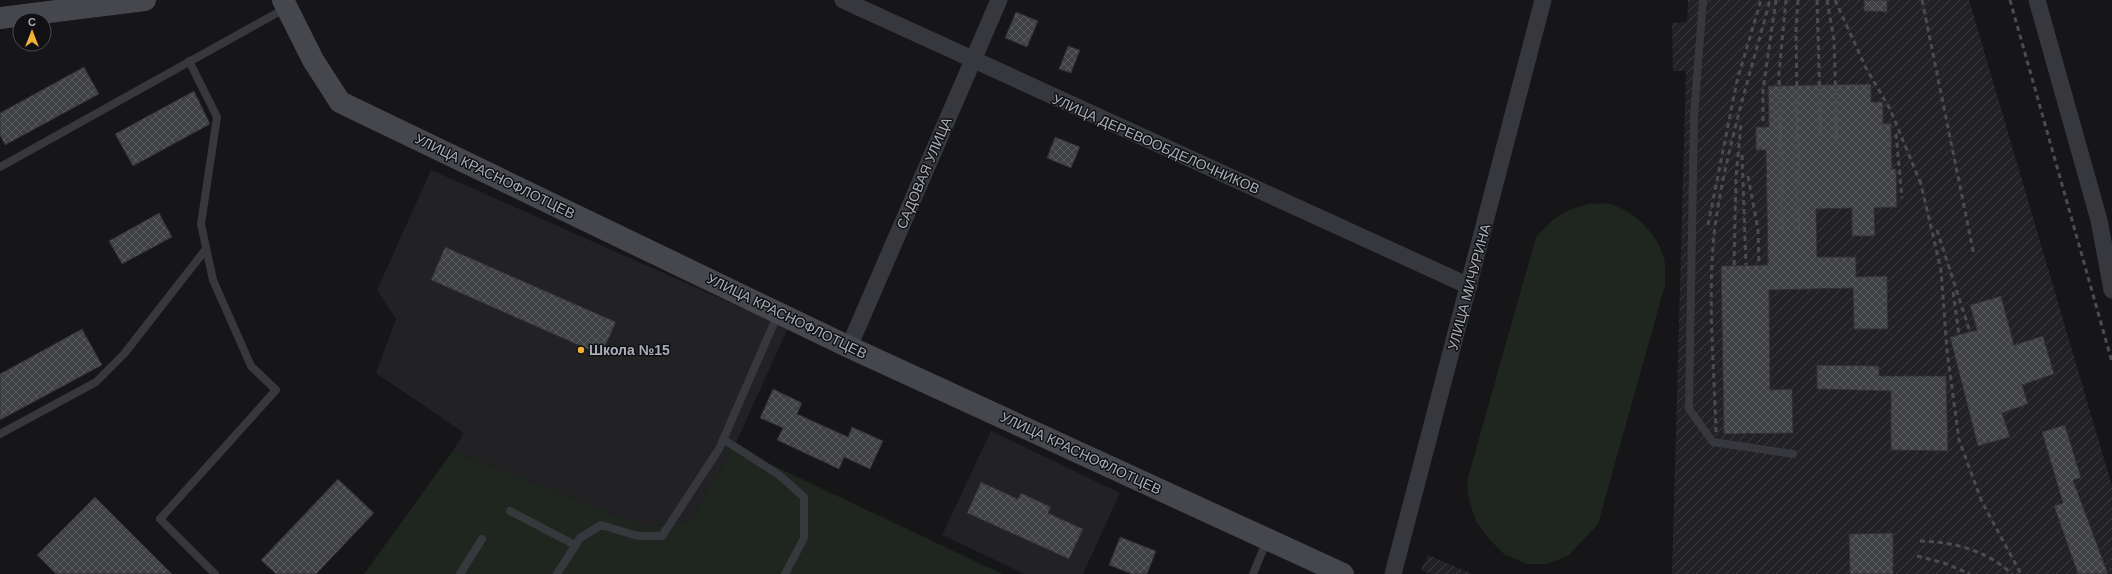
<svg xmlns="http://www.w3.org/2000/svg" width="2112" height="574" font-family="Helvetica,sans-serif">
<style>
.built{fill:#222225}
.industrial{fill:url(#industrial-furrows)}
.green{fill:#1e261f}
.building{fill:url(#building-cross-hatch);stroke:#303034}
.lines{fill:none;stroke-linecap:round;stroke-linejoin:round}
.lane{stroke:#37383d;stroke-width:8}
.street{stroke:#37383d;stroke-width:17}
.secondary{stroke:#45474d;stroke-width:22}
.rail{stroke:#4a4c52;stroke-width:3;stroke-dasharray:5 4;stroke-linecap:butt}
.poi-dot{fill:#f2b134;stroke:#111113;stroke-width:1.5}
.labels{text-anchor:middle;stroke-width:3;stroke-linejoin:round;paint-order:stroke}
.street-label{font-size:14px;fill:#a8adb8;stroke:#111113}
.poi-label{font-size:14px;font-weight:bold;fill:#a8adb8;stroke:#111113;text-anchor:start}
</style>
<defs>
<pattern id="industrial-furrows" width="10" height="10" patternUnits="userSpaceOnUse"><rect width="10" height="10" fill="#222225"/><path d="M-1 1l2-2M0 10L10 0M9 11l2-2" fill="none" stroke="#3f3f43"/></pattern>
<pattern id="building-cross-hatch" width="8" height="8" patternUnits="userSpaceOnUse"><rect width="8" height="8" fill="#404145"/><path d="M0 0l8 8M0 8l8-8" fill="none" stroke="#595a5e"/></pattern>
</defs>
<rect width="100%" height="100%" fill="#161618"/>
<path class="built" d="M431,170L788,328L734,447L689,521L645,527L453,451L464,433L376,373L396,319L377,290Z
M991,431L1120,493L1083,574H1025L942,535Z"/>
<path class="industrial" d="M1688,0H1969L2112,486V574H1672L1686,71H1673L1672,23L1687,22Z
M1428,555L1472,574H1430L1421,570Z"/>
<path class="green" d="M1588,204C1595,204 1604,203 1610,204C1635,211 1662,238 1665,264C1666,271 1665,278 1665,285L1598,524L1568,556L1547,564H1527L1504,554L1489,539L1476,521L1469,500L1467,481L1536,237C1553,218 1563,211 1588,204Z
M734,447L1002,574H364L453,451L645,527L689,521Z"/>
<path class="building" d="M1864,0H1887V12L1864,11Z
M1016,12L1038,21L1027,47L1005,38Z
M1068,46L1080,50L1071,73L1059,69Z
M84,67L99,94L5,145L0,135V113Z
M1871,84V102H1883V124L1891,123L1892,169H1896L1897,207L1874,208L1875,236H1852V208L1816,209L1817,257H1856V277L1887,276L1888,329H1854L1853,288L1769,290L1770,390L1792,389L1793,433L1724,434L1721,266L1768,265L1766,150H1756V127H1769L1768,86Z
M194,91L210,124L133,166L115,134Z
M1055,137L1080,147L1071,168L1047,158Z
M159,213L172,237L122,264L109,241Z
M445,247L616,322L601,355L431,280Z
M2001,296L2014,345L2043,336L2054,374L2022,385L2028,404L2002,413L2010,437L1978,446L1950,337L1977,330L1970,305Z
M82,329L102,365L0,420V374Z
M1817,365L1879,366V376H1946L1948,451L1891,450V391L1817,389Z
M773,389L802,403L797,414L848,437L852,427L883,441L870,469L844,457L839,469L777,440L783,428L760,418Z
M2065,425L2081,478L2073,480L2108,574H2078L2054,506L2063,503L2042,432Z
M338,479L374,513L316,574H276L261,560Z
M981,482L1018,499L1021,493L1051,507L1048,513L1083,529L1069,559L967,513Z
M95,497L172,574H56L37,555Z
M1893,533V574H1850L1849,534Z
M1120,537L1156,551L1147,574H1132L1109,565Z"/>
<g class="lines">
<path class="lane" d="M1703,0L1694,116L1689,409L1713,442L1793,454
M189,61L217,117L201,224L213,280L251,366L276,390L160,519L215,574
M0,167L286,8
M0,434L96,382L124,354L206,249
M723,439L779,475L804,497V538L785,574
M510,511L575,545
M460,574L482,539
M557,574L580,538L601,525L638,536H662L719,449L778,314
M1253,574L1267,540"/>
<path class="street" d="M843,0L1469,286
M2037,0L2099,220L2112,290
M849,347L999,0
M1393,574L1543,0"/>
<path class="secondary" d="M283,0L313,60L340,102L849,347L1343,574
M0,18L145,0"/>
<path class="rail" d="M1798,0L1796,29L1799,231
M1817,0L1821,136
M1827,0L1834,40L1837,138
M1835,0L1866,68L1890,109L1921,184
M1922,0L1974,255
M2010,0L2112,362
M1763,121V90L1776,0
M1896,134L1902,198
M1742,155L1746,265
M1748,176L1758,230L1759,265
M1920,180L1941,270L1947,351L1959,440L1982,502L2021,574
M1708,225L1737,81L1761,0
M1783,229L1779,73L1786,0
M1937,230L1970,332
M1734,265L1736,177L1741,124
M1953,292L1959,335
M1716,432C1714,366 1707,292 1715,226C1726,149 1750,75 1770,0
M1920,541C1954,542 1986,550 2012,574
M1917,556L1944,563L1970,574"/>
</g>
<circle class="poi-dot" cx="581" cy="350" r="4"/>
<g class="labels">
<g class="street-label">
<text transform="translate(1156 144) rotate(24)" y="5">УЛИЦА ДЕРЕВООБДЕЛОЧНИКОВ</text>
<text transform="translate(924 173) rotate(-67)" y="5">САДОВАЯ УЛИЦА</text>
<text transform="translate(495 176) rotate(26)" y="5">УЛИЦА КРАСНОФЛОТЦЕВ</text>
<text transform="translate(1469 287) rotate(-75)" y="5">УЛИЦА МИЧУРИНА</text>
<text transform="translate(787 316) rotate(26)" y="5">УЛИЦА КРАСНОФЛОТЦЕВ</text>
<text transform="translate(1081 453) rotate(25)" y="5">УЛИЦА КРАСНОФЛОТЦЕВ</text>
</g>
<g class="poi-label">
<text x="589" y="355">Школа №15</text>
</g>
</g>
<g transform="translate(32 32)"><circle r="19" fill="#111113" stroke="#4d4f55"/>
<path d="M0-3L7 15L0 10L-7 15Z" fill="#f2b134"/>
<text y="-6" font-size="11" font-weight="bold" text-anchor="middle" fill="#a8adb8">С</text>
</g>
</svg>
